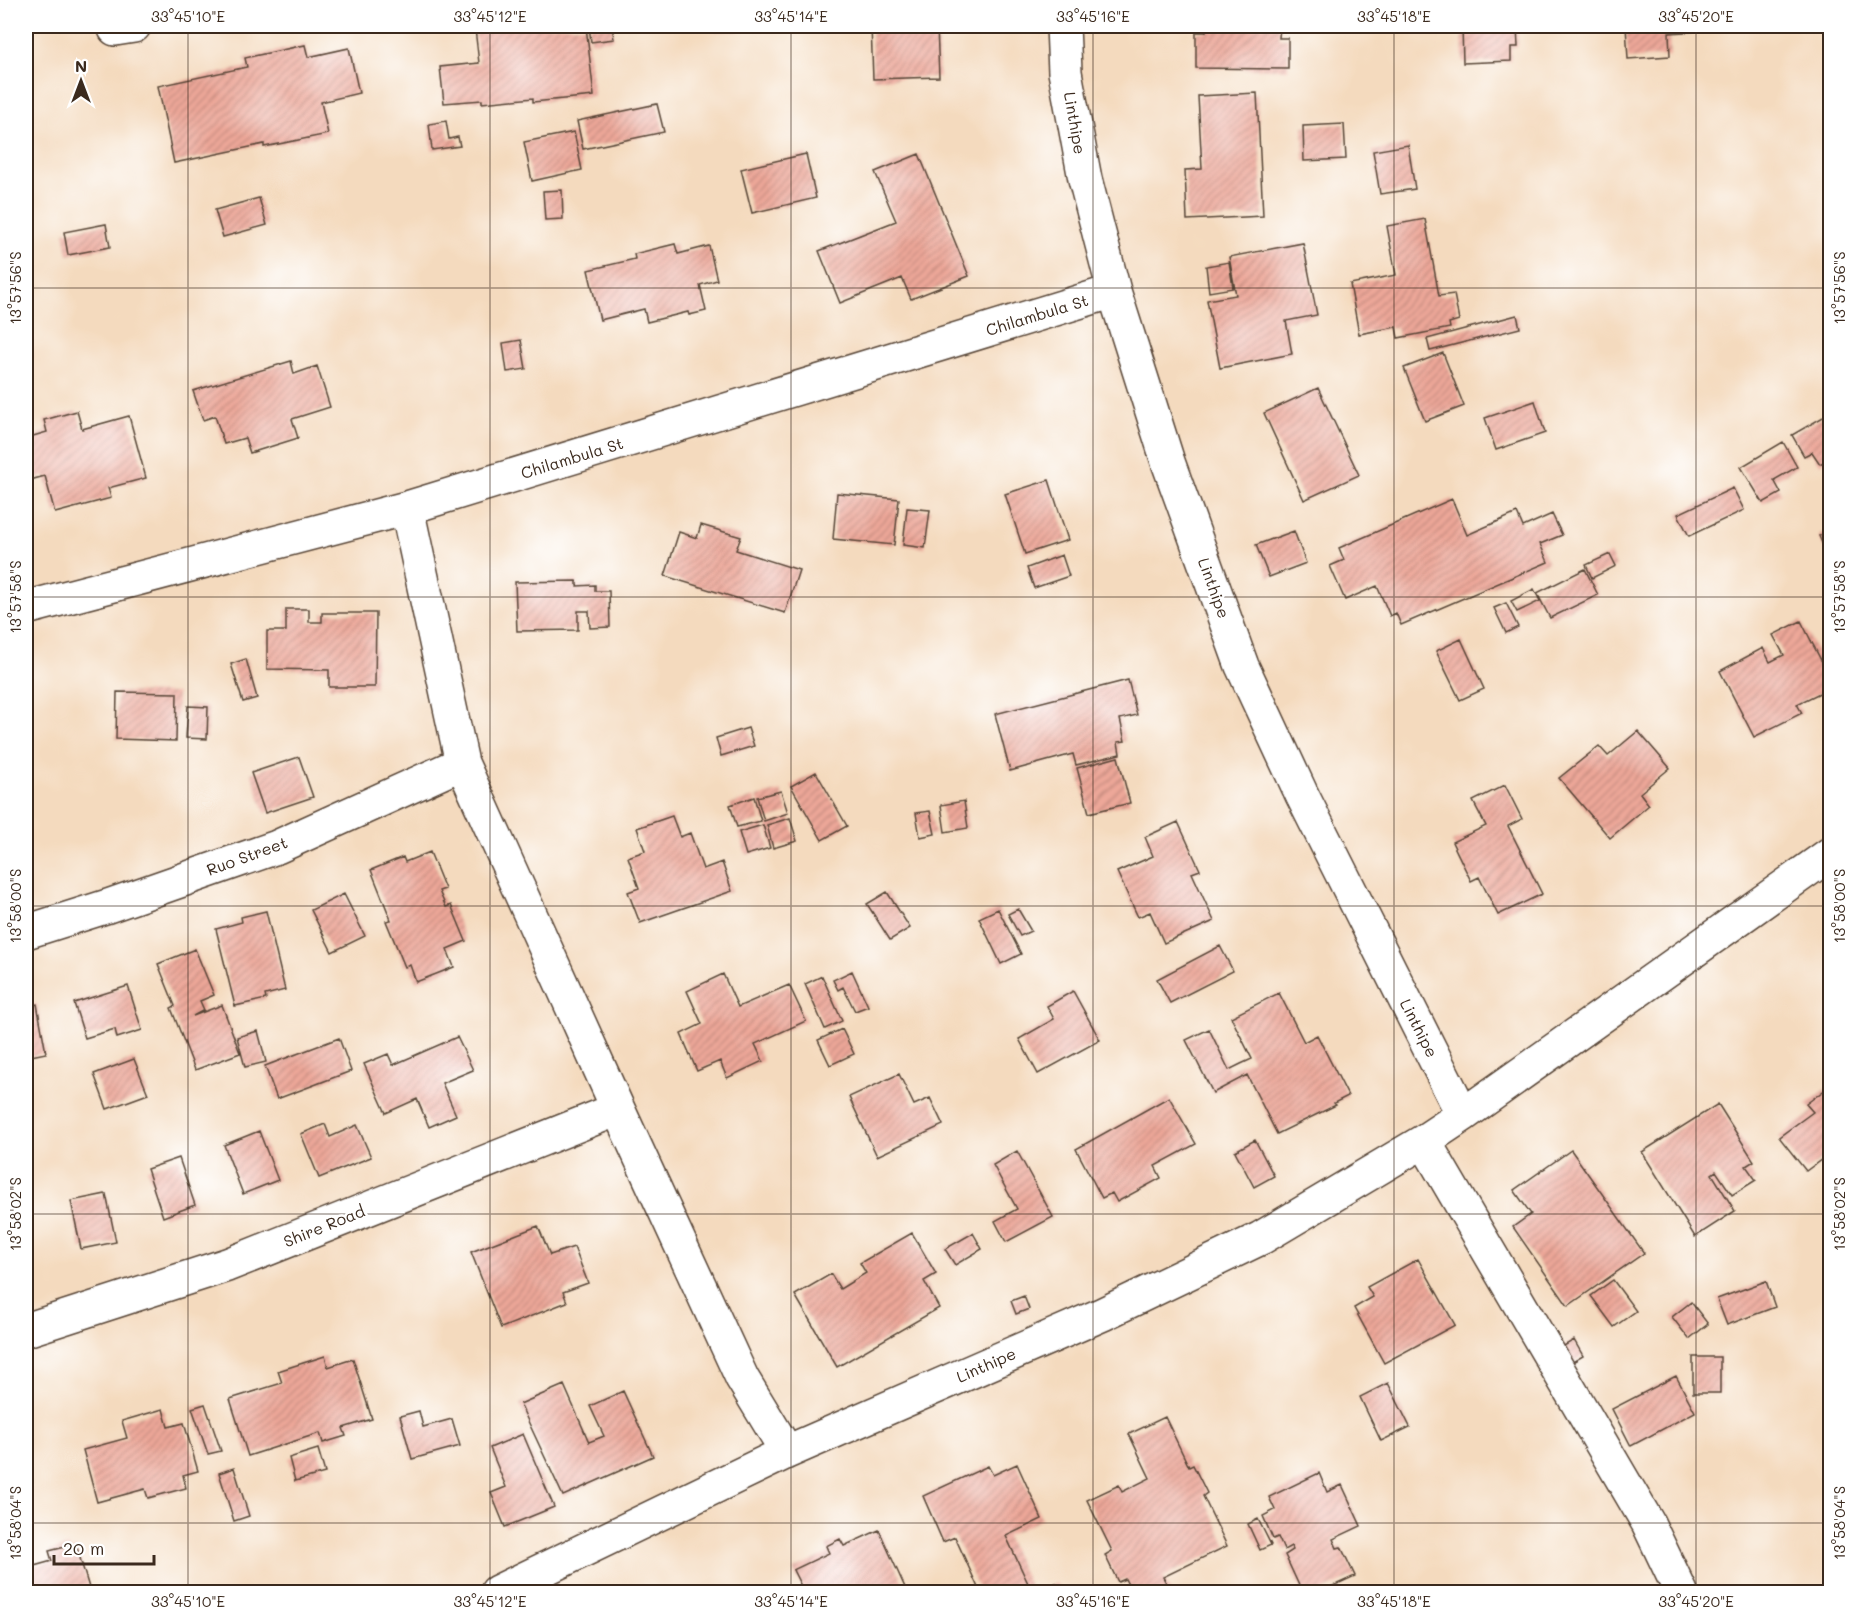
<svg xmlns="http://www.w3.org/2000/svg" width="1856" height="1618" font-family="Mali,sans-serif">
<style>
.building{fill:url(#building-hatch)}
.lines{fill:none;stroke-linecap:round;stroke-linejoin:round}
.street-casing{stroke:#574436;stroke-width:36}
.street{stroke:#fff;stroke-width:33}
.ticks{fill:none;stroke:#3b2a1e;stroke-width:1.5;stroke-opacity:0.45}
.labels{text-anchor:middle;stroke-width:5;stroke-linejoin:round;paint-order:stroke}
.street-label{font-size:16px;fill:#3b2a1e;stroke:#fff}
.neatline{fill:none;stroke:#3b2a1e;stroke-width:2}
.ticks-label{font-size:15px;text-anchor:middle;fill:#3b2a1e}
</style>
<defs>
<pattern id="building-hatch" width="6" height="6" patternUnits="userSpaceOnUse" patternTransform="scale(1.5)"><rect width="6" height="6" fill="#eda799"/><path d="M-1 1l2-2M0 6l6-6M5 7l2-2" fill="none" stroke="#c1887c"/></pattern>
</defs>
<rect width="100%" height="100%" fill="#fff"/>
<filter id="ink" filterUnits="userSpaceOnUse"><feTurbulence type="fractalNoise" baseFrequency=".0167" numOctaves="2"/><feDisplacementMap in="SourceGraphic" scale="12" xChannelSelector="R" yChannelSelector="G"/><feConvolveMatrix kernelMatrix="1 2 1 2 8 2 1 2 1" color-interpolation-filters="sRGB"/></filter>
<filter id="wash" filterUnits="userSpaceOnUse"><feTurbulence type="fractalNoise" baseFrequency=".008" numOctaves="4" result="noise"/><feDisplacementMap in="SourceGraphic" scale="24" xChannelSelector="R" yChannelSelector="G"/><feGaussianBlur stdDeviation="1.35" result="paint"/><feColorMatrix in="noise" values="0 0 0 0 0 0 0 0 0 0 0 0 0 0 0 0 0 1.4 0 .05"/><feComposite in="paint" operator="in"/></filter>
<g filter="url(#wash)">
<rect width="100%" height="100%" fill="#f4dabe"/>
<g id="blocks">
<path class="building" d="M496,26H586L594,96L533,102V98L482,103V100L444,103L440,67L479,63L475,29Z
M589,26H612L614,39L591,42Z
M712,26H739V31H712Z
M871,26H937L939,77L873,79Z
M1206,26H1280L1279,38H1288V69L1196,68V32H1206Z
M1462,26H1517L1518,47H1511V61L1463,63Z
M1626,26H1698L1699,31L1669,33L1670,56L1628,59Z
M305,45L308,57L349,48L359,93L321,102L328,134L264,147V144L174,163L158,86L247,67L245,58Z
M1257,93L1263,216L1187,220L1185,170L1202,169L1198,96Z
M657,104L664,132L583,149L577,121Z
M446,121L449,139L458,137L460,146L432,150L429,124Z
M1344,124L1346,159L1304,161L1303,126Z
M574,132L582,170L532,181L524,142Z
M1408,145L1415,189L1380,194L1373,151Z
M806,154L816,198L752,213L741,169Z
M919,154L969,276L911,299L902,278L840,303L819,251L896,221L875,172Z
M562,190L563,219L545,220L543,191Z
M259,198L267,225L223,237L215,210Z
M1425,219L1439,296L1454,294L1459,320L1449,323L1450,328L1398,338L1396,327L1359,334L1350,284L1396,275L1387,226Z
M106,224L110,247L68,255L64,232Z
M1303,243L1317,315L1286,321L1292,354L1220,368L1207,300L1236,295L1229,257Z
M675,244L678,254L709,246L717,280L700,285L706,311L689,315L688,312L647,322L644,309L600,320L588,270L635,259L634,254Z
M1229,262L1233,288L1209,292L1206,266Z
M1517,315L1520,328L1430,351L1427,339Z
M31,335L33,359L26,360V336Z
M521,340L526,369L507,372L503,343Z
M1443,353L1464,406L1425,421L1404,368Z
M291,361L294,374L317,366L330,407L292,419L298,438L250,453L245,438L224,444L215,416L203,420L193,391Z
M1318,388L1359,475L1304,500L1264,413Z
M1535,401L1545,433L1496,450L1485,418Z
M77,411L82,429L129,416L146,478L108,488L111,498L55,513L45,476L30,480L26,463V438L47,432L44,420Z
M1830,413V458L1820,464L1812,452L1804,456L1792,435Z
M1783,442L1797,467L1774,480L1781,493L1763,503L1741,467Z
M1049,480L1068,540L1025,554L1005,494Z
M1733,488L1744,510L1689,536L1678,514Z
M837,493L899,499L894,545L833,539Z
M1452,499L1467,535L1517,513L1523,527L1552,514L1562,535L1540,544L1548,562L1401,625L1396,613L1390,616L1377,586L1345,600L1330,566L1344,560L1339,548Z
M907,508L930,510L925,548L903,545Z
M701,525L741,537L736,550L799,570L785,613L665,576L679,532L697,538Z
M1294,531L1306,563L1269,577L1256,545Z
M1830,531V561L1819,536Z
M1610,554L1616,566L1592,578L1586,565Z
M1062,555L1069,576L1034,588L1027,568Z
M1585,569L1598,595L1550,618L1537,593Z
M577,581V586L595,585V591H609L610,627L590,628L589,611H578V630L517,631L515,582Z
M1534,589L1540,601L1517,612L1511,601Z
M1506,603L1518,627L1506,633L1494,608Z
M286,609H309V622H322V613H376L375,687H329V670L267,669V631H286Z
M1801,621L1830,678V688L1797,704L1802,713L1754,737L1720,671L1763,648L1770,662L1784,655L1773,635Z
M1461,639L1484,689L1460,700L1436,651Z
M246,659L257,698L243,702L231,664Z
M1128,680L1137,715L1120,719L1125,741L1118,742L1120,754L1076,765L1073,754L1010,771L995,714Z
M117,692L177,693L176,741L116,739Z
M188,706L208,707L207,739L186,738Z
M748,728L754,746L721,756L716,738Z
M1638,731L1670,768L1640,793L1649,805L1610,838L1559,778L1599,746L1608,756Z
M299,757L313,797L265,813L251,773Z
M1118,757L1130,803L1089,813L1077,768Z
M816,772L847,826L822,840L791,786Z
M1505,785L1522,819L1508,826L1542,894L1498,915L1479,877L1471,881L1452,842L1486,826L1473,801Z
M781,791L788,813L764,821L757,797Z
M754,797L761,821L737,827L730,805Z
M964,801L968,828L945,832L941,805Z
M930,811L935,834L920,837L916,813Z
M672,816L680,837L690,833L703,869L722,862L732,891L640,923L628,892L639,888L628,857L645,851L637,828Z
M790,818L797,841L773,848L767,825Z
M1178,822L1200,870L1192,873L1214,921L1164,943L1150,912L1138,917L1117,872L1153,856L1145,837Z
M763,825L770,848L746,855L739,832Z
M430,852L445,889L439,891L446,907L451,905L466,941L447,949L454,967L416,982L410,965L405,967L386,921L391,920L371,870L403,857L405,862Z
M887,892L910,928L890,940L867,904Z
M344,894L365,936L332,952L311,910Z
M998,909L1021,954L1001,964L979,918Z
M1018,909L1031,931L1020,936L1008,914Z
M266,911L285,990L265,995L266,999L235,1006L216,929L242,922L241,917Z
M1220,946L1233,971L1170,1003L1157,979Z
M195,949L214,995L200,1001L204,1010L193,1016L222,1005L240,1053L195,1070L171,1008L175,1006L158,964Z
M852,971L868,1006L855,1011L843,987L838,990L833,980Z
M723,974L738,1007L789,985L806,1021L755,1044L763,1061L727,1078L720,1061L697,1071L681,1034L702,1024L687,991Z
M822,976L842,1021L825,1029L805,984Z
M128,986L142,1030L117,1038L115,1029L85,1038L74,1003Z
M1073,991L1100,1040L1038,1074L1019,1039L1054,1019L1047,1006Z
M1279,993L1304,1042L1317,1035L1348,1096L1334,1103L1336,1105L1277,1134L1247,1075L1213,1093L1186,1040L1209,1029L1229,1070L1241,1064L1252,1059L1231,1017Z
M37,1004L46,1053L26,1057V1006Z
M842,1029L854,1054L830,1065L818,1040Z
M258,1031L266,1062L245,1067L237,1037Z
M457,1037L473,1070L442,1083L456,1115L429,1127L417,1099L386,1113L364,1064L388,1054L393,1065Z
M339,1038L351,1071L277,1099L265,1066Z
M134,1059L148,1094L107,1109L94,1074Z
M899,1074L914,1105L930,1098L943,1125L877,1156L849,1097Z
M1830,1086V1153L1806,1171L1779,1137L1813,1112L1806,1104Z
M1169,1097L1196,1144L1155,1166L1161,1178L1117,1202L1112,1193L1102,1198L1076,1149Z
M1718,1104L1754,1161L1746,1166L1756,1180L1732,1195L1716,1171L1712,1174L1735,1211L1695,1237L1642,1152Z
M325,1124L330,1137L357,1125L371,1157L319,1178L301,1134Z
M259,1131L278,1180L243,1194L224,1145Z
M1255,1140L1274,1176L1254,1187L1235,1151Z
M1571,1150L1644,1253L1568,1306L1513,1227L1531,1214L1514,1190Z
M1017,1151L1053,1217L1006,1242L995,1221L1017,1209L993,1165Z
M179,1158L195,1205L163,1217L147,1169Z
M106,1194L116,1242L81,1249L71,1201Z
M538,1226L550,1255L574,1247L588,1283L563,1292L567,1302L501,1328L471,1252Z
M912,1233L936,1274L924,1281L939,1308L837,1367L795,1295L831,1274L840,1289L866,1273L860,1263Z
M973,1233L982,1249L955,1265L945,1249Z
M1418,1259L1455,1325L1384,1363L1354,1308L1373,1297L1367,1287Z
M1613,1280L1636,1311L1614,1327L1591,1296Z
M1766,1281L1775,1307L1727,1325L1717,1299Z
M1024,1296L1029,1309L1016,1314L1011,1301Z
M1691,1302L1708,1324L1689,1339L1672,1317Z
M1574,1340L1583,1356L1571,1363L1562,1347Z
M325,1356L328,1367L353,1359L372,1419L343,1428L346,1436L323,1443L320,1433L248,1456L230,1399L282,1383L278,1371Z
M1693,1357H1720V1393H1693Z
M1676,1376L1695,1412L1631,1446L1612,1409Z
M1388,1383L1410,1427L1381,1441L1360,1397Z
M564,1385L589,1442L604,1436L590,1406L623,1391L653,1456L563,1496L520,1404Z
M205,1404L221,1451L208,1454L192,1408Z
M163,1409L168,1427L184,1423L198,1471L183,1475L186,1488L148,1498L145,1489L97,1502L83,1450L127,1438L122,1421Z
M419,1411L423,1427L452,1419L460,1446L412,1459L400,1416Z
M1165,1417L1189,1467L1193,1465L1207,1493L1203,1496L1227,1546L1163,1577L1171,1592H1132L1125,1579L1118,1582L1105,1555L1112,1551L1087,1500L1119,1485L1122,1492L1150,1478L1129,1434Z
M523,1434L554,1507L505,1527L491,1493L506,1487L490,1448Z
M318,1449L325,1473L295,1481L289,1458Z
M1017,1464L1042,1519L1006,1536L1032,1592H980L955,1537L943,1542L923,1496L988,1466L993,1475Z
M234,1468L249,1516L234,1521L219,1473Z
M1319,1473L1327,1492L1342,1485L1361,1526L1333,1539L1337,1548L1341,1547L1355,1576L1320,1592H1302L1285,1555L1293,1550L1291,1546L1284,1550L1278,1537L1273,1539L1263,1516L1275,1510L1269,1497Z
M1258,1519L1271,1545L1260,1550L1248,1524Z
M879,1530L907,1592H804L793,1570L829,1553L826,1546L840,1539L844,1546Z
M69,1546L70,1551L77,1548L90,1591L26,1592V1555L31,1553L34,1566L52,1561L49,1551Z
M1056,1583L1061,1592H1036Z"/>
</g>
</g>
<g filter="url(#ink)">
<use href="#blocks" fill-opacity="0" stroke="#574436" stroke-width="1.5"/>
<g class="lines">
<g class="street-casing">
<path id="street" d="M1063,26L1065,72L1085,179L1114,291L1168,462L1242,666L1302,795L1463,1115
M115,29L134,26
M407,508L462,763L618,1109L742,1378L787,1452
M26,608L407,508L1114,291
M26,932L108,906L277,847L462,763
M1424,1141L1648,1523L1681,1592
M26,1330L227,1265L618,1109
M497,1592L787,1452L1103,1314L1261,1238L1424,1141L1463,1115L1830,854"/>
</g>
<use href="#street" class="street"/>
</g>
</g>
<path class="ticks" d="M188,26V1592M490,26V1592M791,26V1592M1093,26V1592M1394,26V1592M1696,26V1592M26,288H1830M26,597H1830M26,906H1830M26,1214H1830M26,1523H1830"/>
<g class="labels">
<g class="street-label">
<text transform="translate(1075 123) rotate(80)" y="6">Linthipe</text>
<text transform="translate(1037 315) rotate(-17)" y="6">Chilambula St</text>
<text transform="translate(572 458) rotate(-17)" y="6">Chilambula St</text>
<text transform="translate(1214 588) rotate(70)" y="6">Linthipe</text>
<text transform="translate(247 856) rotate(-20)" y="6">Ruo Street</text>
<text transform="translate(1419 1028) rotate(63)" y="6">Linthipe</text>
<text transform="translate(324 1226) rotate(-22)" y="6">Shire Road</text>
<text transform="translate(986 1365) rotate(-24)" y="6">Linthipe</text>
</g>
</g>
<rect width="1856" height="1618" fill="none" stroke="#fff" stroke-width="66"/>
<g transform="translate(81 81)" stroke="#ffffff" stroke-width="4.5" paint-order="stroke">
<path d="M0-4.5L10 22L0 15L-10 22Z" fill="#3b2a1e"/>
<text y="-9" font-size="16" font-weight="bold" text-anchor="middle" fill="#3b2a1e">N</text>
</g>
<path d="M54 1555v9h100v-9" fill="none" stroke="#3b2a1e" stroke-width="3"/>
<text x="63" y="1555" font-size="18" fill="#3b2a1e" stroke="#ffffff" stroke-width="4.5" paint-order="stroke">20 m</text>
<rect x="33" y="33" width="1790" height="1552" class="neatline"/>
<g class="ticks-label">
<text x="188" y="22">33°45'10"E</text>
<text x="490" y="22">33°45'12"E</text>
<text x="791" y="22">33°45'14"E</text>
<text x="1093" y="22">33°45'16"E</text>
<text x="1394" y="22">33°45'18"E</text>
<text x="1696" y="22">33°45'20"E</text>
<text transform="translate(16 288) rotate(-90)" y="5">13°57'56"S</text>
<text transform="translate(1840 288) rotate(-90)" y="5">13°57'56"S</text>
<text transform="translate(16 597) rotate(-90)" y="5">13°57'58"S</text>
<text transform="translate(1840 597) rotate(-90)" y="5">13°57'58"S</text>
<text transform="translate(16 906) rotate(-90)" y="5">13°58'00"S</text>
<text transform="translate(1840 906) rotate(-90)" y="5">13°58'00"S</text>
<text transform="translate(16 1214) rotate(-90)" y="5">13°58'02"S</text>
<text transform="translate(1840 1214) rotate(-90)" y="5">13°58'02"S</text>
<text transform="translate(16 1523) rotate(-90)" y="5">13°58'04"S</text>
<text transform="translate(1840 1523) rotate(-90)" y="5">13°58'04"S</text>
<text x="188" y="1607">33°45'10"E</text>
<text x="490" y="1607">33°45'12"E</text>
<text x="791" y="1607">33°45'14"E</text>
<text x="1093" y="1607">33°45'16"E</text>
<text x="1394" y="1607">33°45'18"E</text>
<text x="1696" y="1607">33°45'20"E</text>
</g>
</svg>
